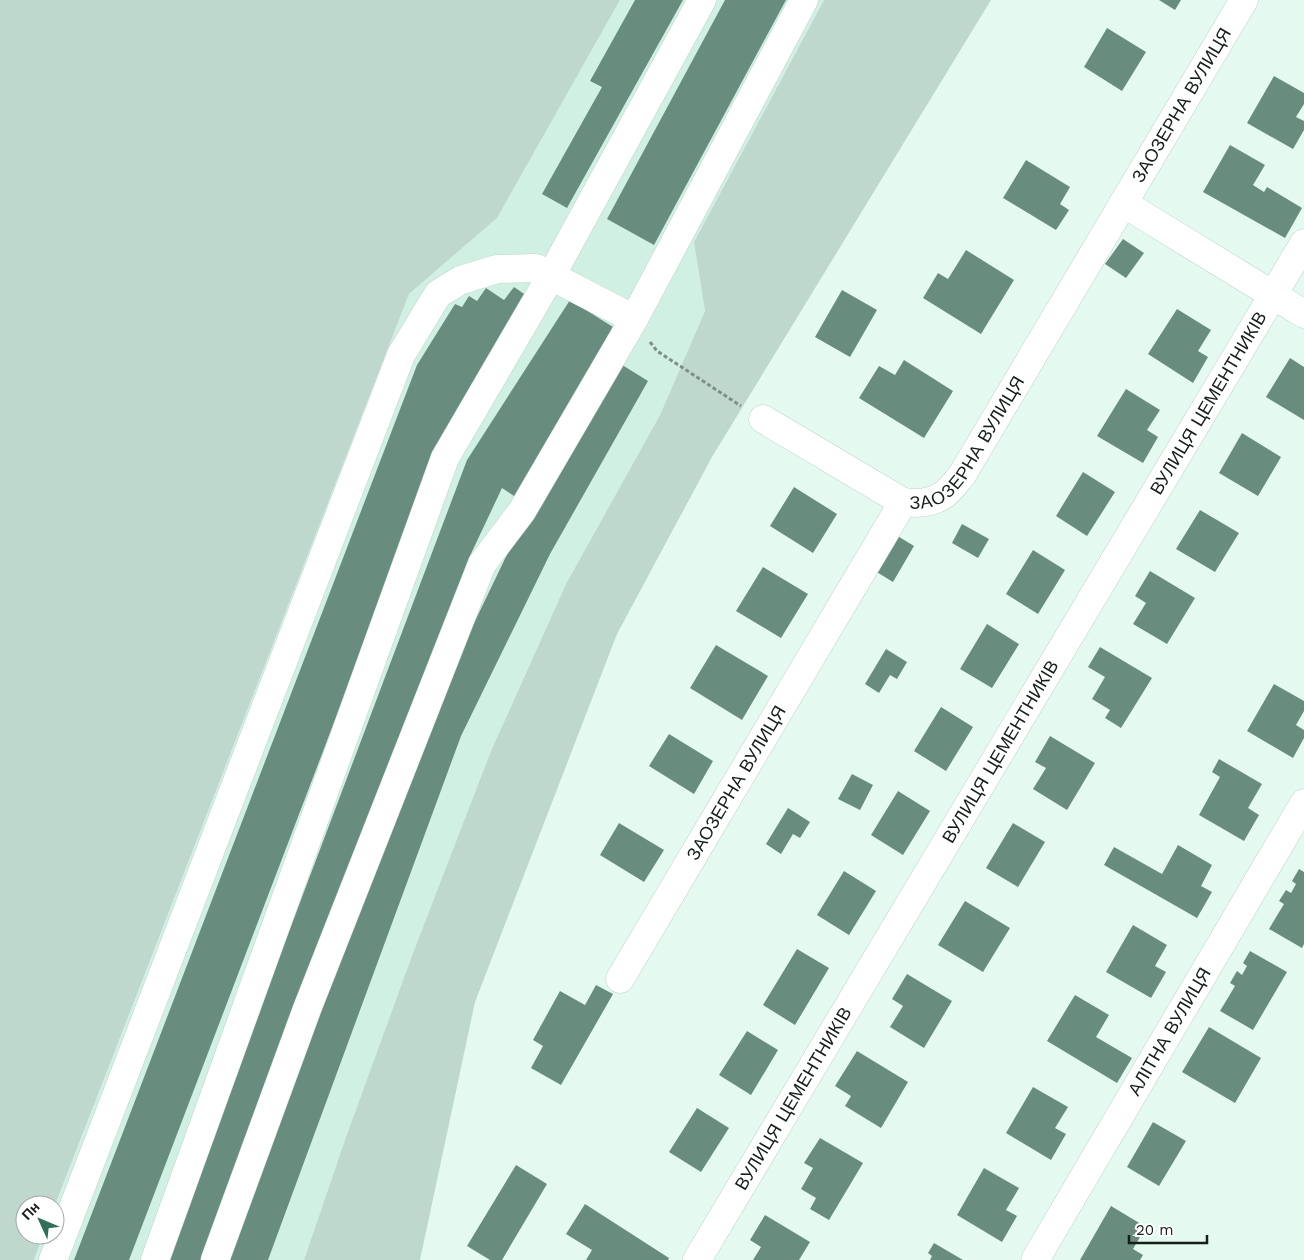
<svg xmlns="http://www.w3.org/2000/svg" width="1304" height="1260" font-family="'Work Sans',sans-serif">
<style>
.built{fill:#d1f0e4}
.green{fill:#bfd8ce}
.building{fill:#688d7f}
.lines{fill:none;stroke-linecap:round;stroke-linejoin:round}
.minor-casing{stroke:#bdd3ca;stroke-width:29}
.path{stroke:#7f8e88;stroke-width:3;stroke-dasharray:4 2.5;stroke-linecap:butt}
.minor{stroke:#fff;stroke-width:28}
.labels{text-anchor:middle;stroke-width:4;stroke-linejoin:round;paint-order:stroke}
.street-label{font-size:18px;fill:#161e1b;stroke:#fff}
</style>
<rect width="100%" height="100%" fill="#e4faf1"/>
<path class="built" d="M620,0H824L694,242L705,311L660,415L566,584L491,751L413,953L346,1137L304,1260H34L43,1235H55V1205L409,294L497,218Z"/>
<path class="green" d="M0,0H620L497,218L409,294L55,1205H25V1235H43L34,1260H0Z
M824,0H991L712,457L617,634L475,1002L420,1260H304L346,1137L413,953L491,751L566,584L660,415L705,311L694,242Z"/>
<path class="building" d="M635,0H683L567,208L542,194L602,87L590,81Z
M725,0H786L654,245L607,219Z
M1159,0H1181L1175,10Z
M1107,28L1146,52L1122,91L1084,67Z
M1274,76L1304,93V104L1296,117L1304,121V130L1293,149L1247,123Z
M1230,145L1265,165L1253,185L1264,192L1267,187L1302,208L1285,238L1203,192Z
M1026,160L1070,187L1060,204L1069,210L1056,230L1003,198Z
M1123,239L1144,253L1126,278L1105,264Z
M966,250L1014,280L981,334L923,298L938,273L948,279Z
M514,287L533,300L438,450L129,1260H74L417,365L455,304L462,307L469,296L477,301L486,288L504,300Z
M842,290L877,310L850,357L815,337Z
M570,300L613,327L520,500L502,488L469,558L298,1005L203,1260H165L467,460Z
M1177,309L1211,330L1198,351L1208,357L1193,383L1148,354Z
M1290,358L1304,367V420L1266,397Z
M904,360L953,391L924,438L859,398L879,366L895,375Z
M619,363L648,381L550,554L461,736L268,1260H227L427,721L514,540Z
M1126,389L1160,410L1147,430L1158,437L1143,463L1097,436Z
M1242,433L1281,457L1258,496L1219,473Z
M1083,472L1115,492L1087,536L1056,516Z
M794,487L837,514L813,553L770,526Z
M1200,510L1239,533L1215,572L1176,549Z
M962,524L989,539L978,558L952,543Z
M896,535L914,546L893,582L875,571Z
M1033,550L1065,570L1038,614L1006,594Z
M763,567L808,594L781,638L736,611Z
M1150,571L1195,598L1167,644L1133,624L1146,603L1135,596Z
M987,624L1019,644L992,688L960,669Z
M716,645L768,676L742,720L690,688Z
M1100,647L1152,678L1121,728L1105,718L1110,710L1092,699L1105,677L1088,667Z
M886,649L907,662L897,679L890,675L879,693L865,684Z
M1274,684L1304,701V711L1296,725L1304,730V738L1293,758L1247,731Z
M941,707L973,727L946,771L914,751Z
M669,734L713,761L694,794L649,766Z
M1050,736L1095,763L1067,810L1033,789L1046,768L1035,762Z
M1219,759L1262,784L1248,808L1259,815L1244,841L1199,815L1220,777L1212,772Z
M852,774L873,785L860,810L838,799Z
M898,791L930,811L903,855L871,835Z
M788,808L810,822L800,838L793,834L781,854L766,844Z
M619,823L664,850L644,882L600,855Z
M1013,823L1045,842L1018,887L986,868Z
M1178,845L1212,865L1201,886L1212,892L1197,918L1104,865L1114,847L1162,874Z
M1299,869L1304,872V944L1302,948L1269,929L1284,904L1279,901L1286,890L1291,893L1296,884L1292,881Z
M844,871L876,891L849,935L817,915Z
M965,901L1010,928L983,972L938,945Z
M1133,925L1167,945L1155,966L1166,972L1151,998L1106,972Z
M797,949L829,968L795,1025L763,1005Z
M1250,951L1287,972L1253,1030L1220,1011L1235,986L1230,983L1237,971L1242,975L1247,966L1243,963Z
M907,974L952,1001L924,1048L890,1027L903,1006L892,999Z
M596,985L613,994L561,1085L531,1068L543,1046L533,1040L560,991L585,1005Z
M1075,995L1109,1015L1096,1037L1132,1058L1117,1083L1047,1041Z
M1209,1027L1261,1058L1235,1103L1182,1072Z
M747,1031L778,1050L751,1095L719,1075Z
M857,1051L908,1082L881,1128L845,1106L851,1096L835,1086Z
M1033,1087L1068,1107L1055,1128L1066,1134L1051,1160L1006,1133Z
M697,1108L729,1128L701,1172L669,1152Z
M1153,1122L1186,1141L1159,1186L1127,1167Z
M820,1138L863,1163L829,1220L810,1209L816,1198L801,1189L813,1168L804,1163Z
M516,1165L547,1184L502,1260H490L467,1246Z
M984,1168L1019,1188L1006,1210L1017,1216L1002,1242L957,1215Z
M585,1204L669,1258L668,1260H586L592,1250L566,1234Z
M1111,1206L1146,1227L1133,1249L1143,1255L1140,1260H1080Z
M765,1215L810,1242L799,1260H753L761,1247L750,1240Z
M934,1243L963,1260H930L932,1256L928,1253Z"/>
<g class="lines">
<g class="minor-casing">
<g id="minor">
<path d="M1123,203L1304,314"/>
<path d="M763,419L903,502"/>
<path id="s1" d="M620,979L903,502C917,504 934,503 946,493C952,488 957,481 962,475L1244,0"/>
<path d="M53,1260L401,355L438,294L461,280L497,269L536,268L634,319"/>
<path d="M155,1260L445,458L551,276L702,0"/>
<path d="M215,1260L307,1009L482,564L522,511L634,319L804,0"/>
<path id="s2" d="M697,1260L1304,243"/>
<path id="s3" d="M1035,1260L1304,803"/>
</g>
</g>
<path class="path" d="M650,342L657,351L741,406"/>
<use href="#minor" class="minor"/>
</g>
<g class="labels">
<g class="street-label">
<text dy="6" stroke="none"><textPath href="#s1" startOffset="1054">ЗАОЗЕРНА ВУЛИЦЯ</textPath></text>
<text dy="6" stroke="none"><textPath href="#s2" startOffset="998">ВУЛИЦЯ ЦЕМЕНТНИКІВ</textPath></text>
<text dy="6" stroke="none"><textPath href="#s1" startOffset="649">ЗАОЗЕРНА ВУЛИЦЯ</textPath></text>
<text dy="6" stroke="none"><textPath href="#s2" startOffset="592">ВУЛИЦЯ ЦЕМЕНТНИКІВ</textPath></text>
<text dy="6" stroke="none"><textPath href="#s1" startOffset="228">ЗАОЗЕРНА ВУЛИЦЯ</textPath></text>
<text dy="6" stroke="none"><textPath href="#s3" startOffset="265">АЛІТНА ВУЛИЦЯ</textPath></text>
<text dy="6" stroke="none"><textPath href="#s2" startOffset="188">ВУЛИЦЯ ЦЕМЕНТНИКІВ</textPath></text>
</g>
</g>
<g transform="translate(40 1220) rotate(314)"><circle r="24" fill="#ffffff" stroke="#a2a5a4"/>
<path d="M0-4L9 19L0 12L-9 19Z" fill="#306e5a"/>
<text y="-8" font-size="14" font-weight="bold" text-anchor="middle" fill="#161e1b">Пн</text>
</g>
<path d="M1129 1235v8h78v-8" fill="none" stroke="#161e1b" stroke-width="2.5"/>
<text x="1136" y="1235" font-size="15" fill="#161e1b" stroke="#ffffff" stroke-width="4" paint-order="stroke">20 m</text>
</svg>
